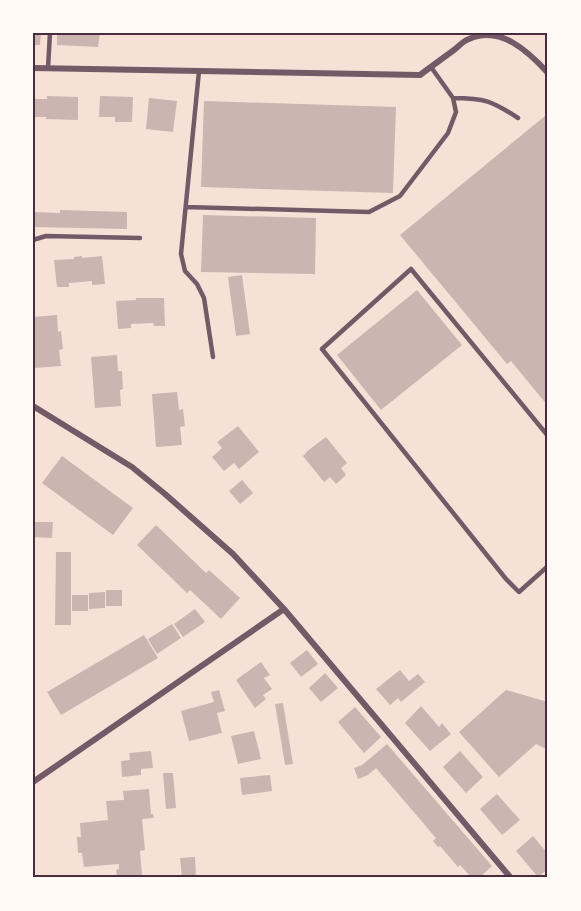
<svg xmlns="http://www.w3.org/2000/svg" width="581" height="911" font-family="'PT Sans Narrow',sans-serif">
<style>
.building{fill:#ccb4b1}
.lines{fill:none;stroke-linecap:round;stroke-linejoin:round}
.service{stroke:#755966;stroke-width:4.5}
.minor{stroke:#755966;stroke-width:6}
.neatline{fill:none;stroke:#4a2c40;stroke-width:2}
</style>
<rect width="100%" height="100%" fill="#f7e1d7"/>
<path class="building" d="M33,33H41L40,45H33Z
M57,33H100L98,47L57,45Z
M47,96L78,97V120L46,119V117H33V99H47Z
M100,96L133,97L132,122H115V117H99Z
M149,98L177,101L173,132L146,129Z
M204,101L396,107L393,193L201,187Z
M545,116L548,120V406L511,361L507,364L400,235Z
M60,210L127,212V229L33,227V212L60,213Z
M203,215L316,218L315,274L201,272Z
M82,256V258L102,256L105,284L92,285V281L69,283V287H57L54,260L74,259V257Z
M242,275L250,334L236,336L228,277Z
M417,290L462,345L381,410L337,355Z
M136,298H164L165,326H154L153,323L131,324V328L118,329L116,301L136,300Z
M57,315L58,332L61,331L63,349L59,350L61,366L35,368L33,317Z
M117,355L118,371H122L123,389L120,390L121,406L95,408L91,357Z
M177,392L179,410L183,409L185,426L180,427L182,445L156,447L152,394Z
M238,426L259,452L239,469L234,463L224,471L212,457L222,448L217,442Z
M326,437L347,463L341,468L346,475L336,484L330,477L324,482L303,456L307,452H306Z
M62,456L133,508L113,535L42,483Z
M242,480L253,493L240,504L229,491Z
M33,522H53L52,538L33,537Z
M156,525L206,573L209,570L240,598L221,619L190,590L187,593L137,545Z
M56,552H71V625H55Z
M106,590H122V606H106Z
M105,592V608L89,609V593Z
M72,595H88V611H72Z
M195,609L205,622L183,637L174,624Z
M172,624L181,638L157,654L148,639Z
M144,635L158,658L61,715L47,692Z
M307,650L318,664L301,677L290,663Z
M261,662L270,675L264,678L272,689L263,695L266,699L255,708L236,680Z
M400,670L409,681L418,674L425,682L401,702L398,698L390,705L376,689Z
M325,673L338,688L321,702L309,688Z
M219,690L225,711L217,713L222,733L189,741L181,711L214,702L211,692Z
M506,690L548,702V750L536,744L499,777L459,732Z
M283,703L293,764L285,765L275,704Z
M421,706L439,727L442,723L451,734L430,751L405,723Z
M355,707L381,737L364,753L338,722Z
M254,731L261,759L238,764L231,736Z
M387,744L492,866L479,878H472L460,865L458,867L440,846L438,847L433,841L436,838L376,768L368,775L358,779L354,768L362,765Z
M151,751L153,768L141,769V775L122,777L121,761L130,760L129,753Z
M460,751L483,777L466,793L443,767Z
M163,773H173L176,808L166,809Z
M270,775L272,791L242,795L240,778Z
M149,789L151,814H153L154,818L142,819L145,850L140,851L142,875L117,877L116,870L119,869V864L84,867L82,853H78L77,837H81L80,823L108,820L106,801L124,800L123,791Z
M497,794L520,820L502,835L480,809Z
M533,836L548,854V869L538,877L516,851Z
M195,857L196,878H182L180,858Z"/>
<g class="lines">
<path class="service" d="M48,68L50,33
M199,71L181,254L185,271L197,284L204,298L213,357
M453,98C485,98 492,101 518,118
M186,207L369,212L400,196L448,133L456,112L453,98L431,67
M33,240L46,236L140,238
M548,436L411,269L322,349L506,579L519,592L548,566"/>
<path class="minor" d="M33,68L420,75C432,66 443,58 454,50C459,46 463,41 469,39C500,25 528,51 548,73
M33,406L132,467L165,494L233,554L284,609L511,878
M33,782L284,609"/>
</g>
<rect width="581" height="911" fill="none" stroke="#fffaf5" stroke-width="69"/>
<rect x="34" y="34" width="512" height="842" class="neatline"/>
</svg>
